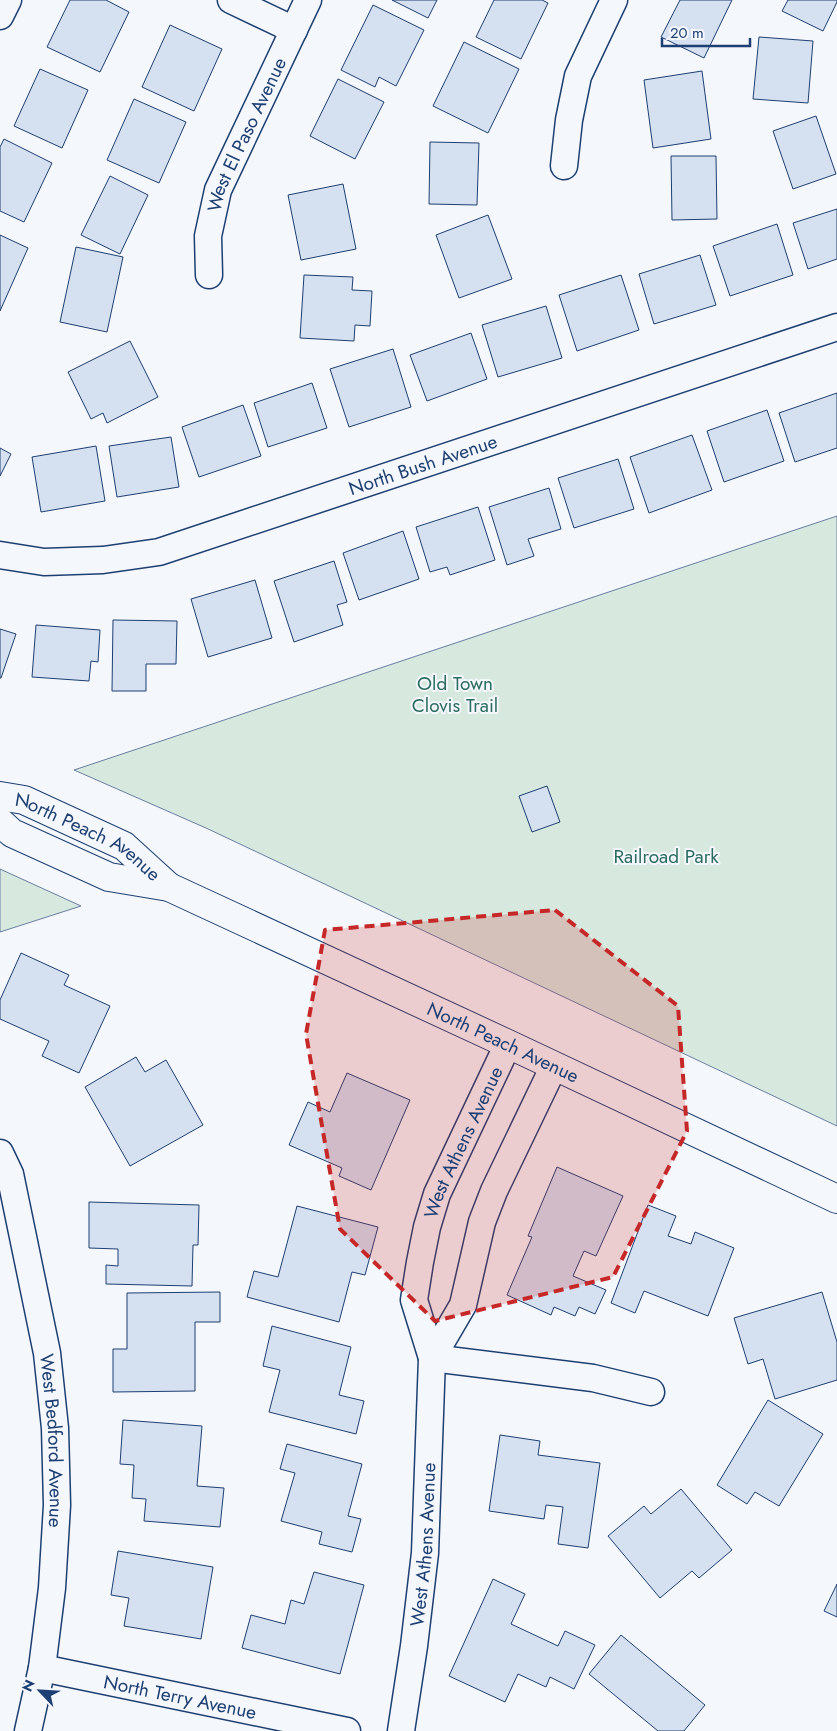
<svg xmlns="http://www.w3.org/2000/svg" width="837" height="1731" font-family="Jost,sans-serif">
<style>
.green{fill:#d7e8df;stroke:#687fa3}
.building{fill:#d5e0f0;stroke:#1d3f73}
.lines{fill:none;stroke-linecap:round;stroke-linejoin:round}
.street-casing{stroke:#1d3f73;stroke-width:29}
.secondary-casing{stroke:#1d3f73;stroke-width:30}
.street{stroke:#f4f7fb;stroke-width:26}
.secondary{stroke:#f4f7fb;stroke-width:28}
.marked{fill:#c62828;fill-opacity:0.2;stroke:#c62828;stroke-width:4;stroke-dasharray:10 6;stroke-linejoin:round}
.labels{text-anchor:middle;stroke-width:4;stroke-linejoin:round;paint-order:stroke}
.street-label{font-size:19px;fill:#1d3f73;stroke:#f4f7fb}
.park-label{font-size:19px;fill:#2c6c60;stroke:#f4f7fb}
</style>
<rect width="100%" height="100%" fill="#f4f7fb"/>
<path class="green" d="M837,516V1126L206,828L74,770Z
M0,869L81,906L0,932Z"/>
<path class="building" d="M70,0H106L129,12L100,72L47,47Z
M392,0H437L428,18Z
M494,0H542L548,3L521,59L476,37Z
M680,0H732L704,58L661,37Z
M788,0H837V2L823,31L782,11Z
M373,5L424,30L396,86L379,77L375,87L341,70Z
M170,25L222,49L194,111L142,87Z
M759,37L813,41L808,103L753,99Z
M464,42L519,69L488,133L433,106Z
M40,69L88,90L62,148L14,126Z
M702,71L711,139L653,148L644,80Z
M338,79L384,102L355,159L310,136Z
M134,99L186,122L159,183L107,160Z
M816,116L836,174L793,189L773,131Z
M4,139L52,163L24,222L0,211V147Z
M430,142L479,143L477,205L429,204Z
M671,156H716L717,219L672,220Z
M110,176L148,195L120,254L81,235Z
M343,184L356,249L301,260L288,195Z
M837,209V259L808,269L793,223Z
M488,215L512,279L459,298L436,235Z
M777,224L793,275L730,296L713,246Z
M0,235L28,248L0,311Z
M76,247L123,257L107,332L60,322Z
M700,255L716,305L654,324L639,274Z
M304,275L353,277L352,290L372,291L370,326L355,325L354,341L300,338Z
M621,275L639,330L577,351L559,295Z
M546,306L562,358L498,377L482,325Z
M471,333L487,379L427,401L410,355Z
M130,341L158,397L107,423L103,413L91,419L68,372Z
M393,349L411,407L349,427L330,369Z
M312,383L327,428L268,447L254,403Z
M837,393V448L795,462L779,413Z
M243,405L261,456L199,477L182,427Z
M767,410L784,461L724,482L707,431Z
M692,435L712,490L649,513L630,457Z
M171,437L179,487L117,497L109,446Z
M96,446L105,501L41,512L32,457Z
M0,448L11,454L0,476Z
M618,459L634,509L574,528L558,478Z
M549,488L561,529L528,539L534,556L507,565L489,507Z
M478,507L495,560L450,575L447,567L430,572L416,527Z
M403,531L419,579L359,600L343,553Z
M334,561L347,602L337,605L343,625L294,642L274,581Z
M255,580L272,638L208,657L191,599Z
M113,620L177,621L176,664H146V691H112Z
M36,625L100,630L98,662L91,661L89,681L32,677Z
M0,629L16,634L1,678H0Z
M547,786L560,822L532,832L519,796Z
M21,953L69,975L64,985L110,1006L79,1073L42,1056L49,1041L0,1019V1000Z
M136,1057L145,1072L166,1060L203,1125L130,1166L85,1087Z
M347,1073L410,1100L371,1190L339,1176L342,1168L289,1145L308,1102L330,1112Z
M557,1167L623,1196L596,1256L584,1251L573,1276L606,1290L595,1314L579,1307L575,1316L554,1307L551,1315L507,1295L532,1237L528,1236Z
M89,1202L199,1205L198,1245H193L192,1286L106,1284V1265L118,1266V1249L89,1248Z
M648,1205L676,1216L668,1236L691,1244L695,1232L734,1248L708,1316L644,1291L635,1313L611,1303Z
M297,1206L378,1227L365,1275L352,1272L339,1322L247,1297L254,1271L278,1277Z
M220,1292V1322H195V1391L113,1392V1349H127V1293Z
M822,1292L837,1342V1380L775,1399L763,1359L748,1364L734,1318Z
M272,1326L351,1347L339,1395L364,1401L356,1434L269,1412L280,1370L263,1366Z
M768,1400L823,1434L779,1506L755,1492L747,1504L717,1485Z
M123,1420L202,1426L197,1486L224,1488L220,1527L144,1521L146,1499L132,1498L134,1465L120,1464Z
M500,1435L540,1441L538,1455L600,1463L588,1548L558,1544L563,1507L546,1505L544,1519L489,1511Z
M287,1444L362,1464L348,1516L361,1519L352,1552L319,1544L322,1532L281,1521L295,1473L280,1469Z
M681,1489L732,1550L699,1578L692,1571L660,1598L608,1536L644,1506L651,1514Z
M118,1551L213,1567L201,1639L124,1626L129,1598L111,1595Z
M314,1572L364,1585L340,1674L242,1648L251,1615L285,1624L291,1600L304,1604Z
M493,1579L525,1594L511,1624L558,1646L565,1631L595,1645L574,1689L550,1677L546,1687L518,1674L505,1702L449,1676Z
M837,1584V1617L824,1611Z
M621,1635L705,1705L684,1731H658L589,1674Z"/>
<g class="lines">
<g class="street-casing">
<g id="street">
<path d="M231,0L294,30"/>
<path d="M0,16L8,0"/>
<path d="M564,166L569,120L578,76L614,0"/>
<path id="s1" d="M209,275L208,236L218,190L308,0"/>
<path id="s2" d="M0,555L44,562L103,560L159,552L837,327"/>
<path id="s3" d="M0,1153L10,1174L47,1353L55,1428L57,1505L52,1588L42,1668L28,1731"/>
<path d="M432,1358L463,1305L482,1222L494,1191L554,1066"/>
<path d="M432,1358L593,1378L651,1392"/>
<path id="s4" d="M42,1668L347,1731"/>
<path id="s5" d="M401,1731L414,1646L425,1553L432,1358L414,1300L420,1262L427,1227L437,1194L508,1044"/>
</g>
</g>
<g class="secondary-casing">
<g id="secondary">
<path id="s6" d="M0,796L24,800L124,846L169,887"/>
<path id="s7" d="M0,822L12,833L109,877L169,887L508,1044L837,1199"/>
</g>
</g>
<use href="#street" class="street"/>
<use href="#secondary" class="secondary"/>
</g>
<path class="marked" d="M555,910L678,1006L687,1131L613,1277L435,1321L340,1229L306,1034L325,930Z"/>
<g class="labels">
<g class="street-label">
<text dy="7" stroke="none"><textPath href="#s1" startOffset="148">West El Paso Avenue</textPath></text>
<text dy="7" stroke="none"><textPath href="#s2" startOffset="438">North Bush Avenue</textPath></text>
<text dy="7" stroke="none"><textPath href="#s6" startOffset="98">North Peach Avenue</textPath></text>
<text dy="7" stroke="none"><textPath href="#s7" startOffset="552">North Peach Avenue</textPath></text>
<text dy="7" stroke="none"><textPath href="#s5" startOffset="602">West Athens Avenue</textPath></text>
<text dy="7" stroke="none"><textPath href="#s3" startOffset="294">West Bedford Avenue</textPath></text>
<text dy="7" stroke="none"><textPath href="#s5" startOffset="188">West Athens Avenue</textPath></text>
<text dy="7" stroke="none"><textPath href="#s4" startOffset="141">North Terry Avenue</textPath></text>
</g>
<g class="park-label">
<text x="455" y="690">Old Town<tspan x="455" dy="22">Clovis Trail</tspan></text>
<text x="666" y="863">Railroad Park</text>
</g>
</g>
<g transform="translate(40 1691) rotate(295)" stroke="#f4f7fb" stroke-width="4" paint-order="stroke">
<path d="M0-4L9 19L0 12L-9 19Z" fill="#1d3f73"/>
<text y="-8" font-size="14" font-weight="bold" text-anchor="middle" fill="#1d3f73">N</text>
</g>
<path d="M662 38v8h88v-8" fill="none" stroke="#1d3f73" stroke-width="2.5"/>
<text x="670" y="38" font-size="15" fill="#1d3f73" stroke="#f4f7fb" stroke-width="4" paint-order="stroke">20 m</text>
</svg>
